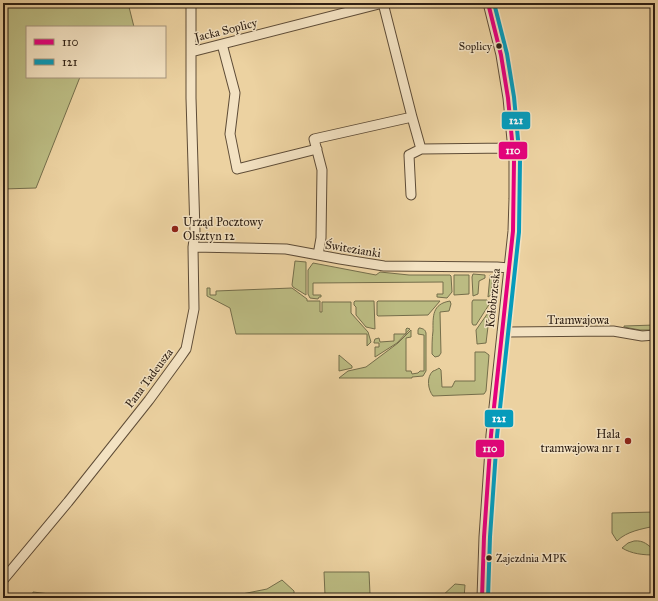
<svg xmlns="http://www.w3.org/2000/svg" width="658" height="601" font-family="'IM FELL Great Primer',serif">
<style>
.green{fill:#bbbb82;stroke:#756e4b}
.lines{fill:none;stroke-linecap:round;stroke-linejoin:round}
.minor-casing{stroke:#5e4c37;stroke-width:11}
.minor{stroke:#f3e2c2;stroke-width:9}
.bus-1-casing{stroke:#f3e2c2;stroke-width:7}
.bus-2-casing{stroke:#f3e2c2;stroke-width:7}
.bus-1{stroke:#e5007d;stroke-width:4}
.bus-2{stroke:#059bbb;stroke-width:4}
.bus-dot{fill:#2f2014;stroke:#f3e2c2;stroke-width:1.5}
.poi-dot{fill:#8f2418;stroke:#f3e2c2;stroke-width:1.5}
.labels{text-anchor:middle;stroke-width:3;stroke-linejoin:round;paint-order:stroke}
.bus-label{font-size:11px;fill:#2f2014;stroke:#f3e2c2;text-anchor:end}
.street-label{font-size:12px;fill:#2f2014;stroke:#f3e2c2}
.poi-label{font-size:12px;fill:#2f2014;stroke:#f3e2c2;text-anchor:start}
.line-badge{stroke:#f3e2c2;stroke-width:1.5}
.badge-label{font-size:11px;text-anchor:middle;font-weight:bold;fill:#fff}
</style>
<rect width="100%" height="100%" fill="#ecd2a1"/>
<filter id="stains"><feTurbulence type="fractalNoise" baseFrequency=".005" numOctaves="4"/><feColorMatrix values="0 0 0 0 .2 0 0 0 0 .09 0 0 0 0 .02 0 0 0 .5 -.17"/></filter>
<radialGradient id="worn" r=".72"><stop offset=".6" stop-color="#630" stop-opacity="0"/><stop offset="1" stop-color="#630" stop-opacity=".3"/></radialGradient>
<path class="green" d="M3,3H128L134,27H27V77H80L36,188L3,189Z
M295,261L306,262V295L293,287L292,285Z
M313,263L376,275L380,272L409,275H450L451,276L452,292L447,298L437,297V294H443V282L313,283V295H321V297H319L318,299L310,298L308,294V270Z
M473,274L485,275V278L479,281L478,294L473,296L472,277Z
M454,275H469V294L454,295Z
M490,275L493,276L491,295L488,297Z
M207,288H210V295H216V291L292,288L307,299V301H320V312H322V302H351V313L368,332L371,342L367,346V334H236L230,308L207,296Z
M473,300H487L490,303L476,325H473L472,323V302Z
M355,301H374L375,329L366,327L356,315V307L354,305V302Z
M378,301H440L428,315L378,316L377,315V302Z
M450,301L451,304L449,311L440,312L441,353L439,356L435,357L432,354C432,346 432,338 433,331C433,316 432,304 450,301Z
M490,310L486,343L477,344V343L476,330Z
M655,325V330H640L624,327V326Z
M407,328L410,329L397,343L375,357V347H379V343H374V342L375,339L379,338L380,342L394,341V334H406V329Z
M419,328H420C423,329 425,329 426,333V371L423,376L412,377V378H339L348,371L366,367L398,343L411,330V337L406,338V371H411L412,374L418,373L420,371H424V335L418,334V330Z
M475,352H485L489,355L486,391L484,394L433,396C428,390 426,377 433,371C434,371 438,369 439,368L441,370L442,387H452L455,381H475Z
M339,355L352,366V368L339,371Z
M655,512V526C642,529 627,531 617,541L612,533V513Z
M634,541C644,540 648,545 655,551V555C643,555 632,554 622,548L628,543Z
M324,572H369L370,594L325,595Z
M282,580L294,591V598H222L267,589Z
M455,584L465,585L464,598H440Z
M33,592L84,598H32Z"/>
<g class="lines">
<g class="minor-casing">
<path id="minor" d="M222,44L235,93L230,134L237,169L317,149
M191,52L383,3
M412,117L421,149
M411,195L409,155L421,149L513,148
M193,247L286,249L340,259L384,266L497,267L509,268
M318,255L321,238L322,170L314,139L412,117L383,3
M502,332L613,331L642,336L655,335
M3,580L68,502L149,400L179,359L186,349L194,309L193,247L195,232L191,98V3
M482,598L484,537L491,435L513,231L514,199V161L508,98L501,55L488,3"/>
</g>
<use href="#minor" class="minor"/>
<g class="bus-1-casing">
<path id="bus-1" d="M482,598L484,537L491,435L513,231L514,161L508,98L501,55L488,3"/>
</g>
<g class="bus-2-casing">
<path id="bus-2" d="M488,598L490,537L497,436L519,232L520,161L514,97L507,54L494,3"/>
</g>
<use href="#bus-1" class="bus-1"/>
<use href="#bus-2" class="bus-2"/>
</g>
<g class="bus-dot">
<circle cx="499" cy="46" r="3.5"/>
<circle cx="489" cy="558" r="3.5"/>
</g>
<g class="poi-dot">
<circle cx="175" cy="229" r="4"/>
<circle cx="628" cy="441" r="4"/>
</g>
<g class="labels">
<g class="bus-label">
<text x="492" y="50">Soplicy</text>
<text x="496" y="562" text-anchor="start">Zajezdnia MPK</text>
</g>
<g class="street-label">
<text transform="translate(226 30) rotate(-14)" y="4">Jacka Soplicy</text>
<text transform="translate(353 249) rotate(9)" y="4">Świtezianki</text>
<text transform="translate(493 298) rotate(-84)" y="4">Kołobrzeska</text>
<text x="578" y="324">Tramwajowa</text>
<text transform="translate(149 378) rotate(-53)" y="4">Pana Tadeusza</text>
</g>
<g class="poi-label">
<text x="183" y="226">Urząd Pocztowy<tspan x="183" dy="14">Olsztyn 12</tspan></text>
<text x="620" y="438" text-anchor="end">Hala<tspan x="620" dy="14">tramwajowa nr 1</tspan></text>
</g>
</g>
<g class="line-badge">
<rect x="501" y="111" width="30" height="19" rx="4" fill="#059bbb"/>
<rect x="498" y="141" width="30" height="19" rx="4" fill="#e5007d"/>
<rect x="484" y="409" width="30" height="19" rx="4" fill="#059bbb"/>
<rect x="475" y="439" width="30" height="19" rx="4" fill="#e5007d"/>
</g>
<g class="badge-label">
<text x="516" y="124">121</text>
<text x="513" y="154">110</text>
<text x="499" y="422">121</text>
<text x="490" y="452">110</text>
</g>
<rect width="658" height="601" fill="none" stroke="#ecd2a1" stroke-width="16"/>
<rect x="4" y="4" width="650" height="593" fill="none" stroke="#2f2014" stroke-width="2"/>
<rect x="8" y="8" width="642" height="585" fill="none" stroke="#2f2014"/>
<rect x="26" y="26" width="140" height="52" fill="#f3e2c2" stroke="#a5947c"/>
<rect x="34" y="39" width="20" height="6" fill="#e5007d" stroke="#a5947c"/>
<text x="62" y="46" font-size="12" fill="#2f2014">110</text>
<rect x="34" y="59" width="20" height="6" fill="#059bbb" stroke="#a5947c"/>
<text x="62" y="66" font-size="12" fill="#2f2014">121</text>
<rect width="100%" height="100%" filter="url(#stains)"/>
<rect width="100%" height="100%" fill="url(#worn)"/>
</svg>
